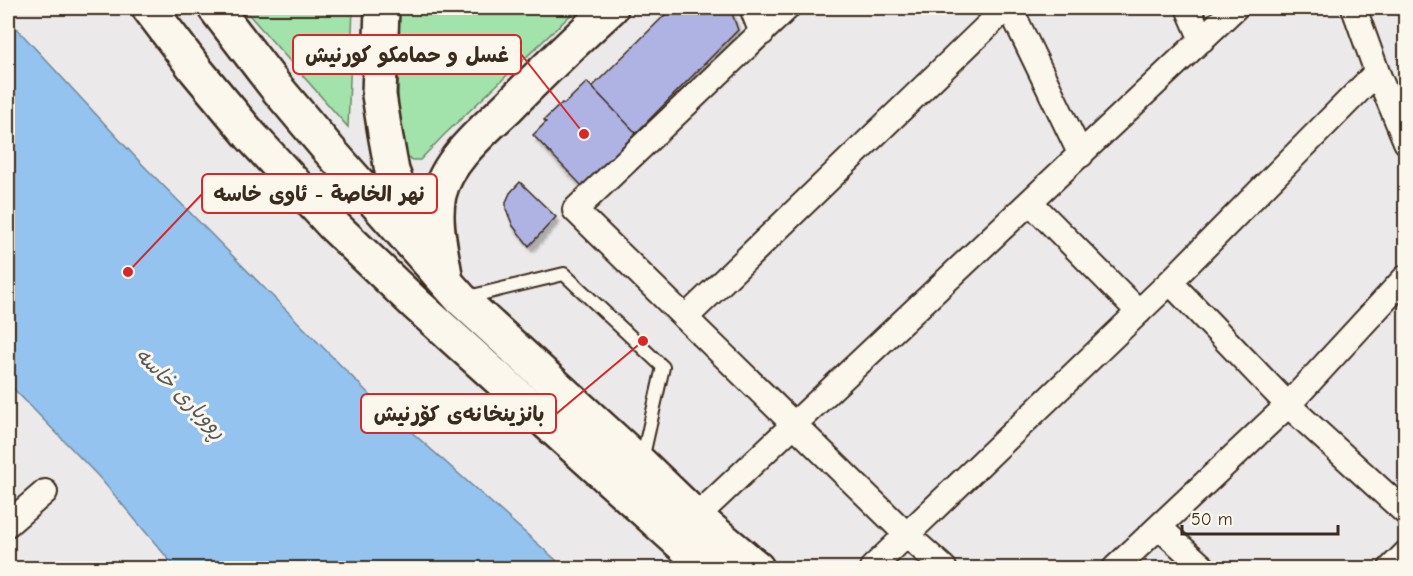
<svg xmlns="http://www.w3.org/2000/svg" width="1413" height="576" font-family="'Comic Neue','Playpen Sans Arabic',sans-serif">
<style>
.green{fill:#a2e3ac;stroke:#6e8665;stroke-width:1.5}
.water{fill:#93c3ee;stroke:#70869b;stroke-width:1.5}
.building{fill:#afb3e4;stroke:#3b2a1e;stroke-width:1.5;filter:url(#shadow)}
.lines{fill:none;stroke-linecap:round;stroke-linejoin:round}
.service-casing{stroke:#3b2a1e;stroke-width:16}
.minor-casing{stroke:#3b2a1e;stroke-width:28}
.primary-casing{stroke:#3b2a1e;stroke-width:38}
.service{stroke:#fbf7ec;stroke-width:12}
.minor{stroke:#fbf7ec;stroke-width:24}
.primary{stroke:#fbf7ec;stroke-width:33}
.labels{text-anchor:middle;stroke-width:6;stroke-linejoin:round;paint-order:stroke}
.water-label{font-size:21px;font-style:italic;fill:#55585c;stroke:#fbf7ec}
.leader{fill:none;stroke:#d62828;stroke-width:2}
.callout-dot{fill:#d62828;stroke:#fbf7ec;stroke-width:2}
.callout{fill:#fbf7ec;stroke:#d62828;stroke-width:2}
.callout-label{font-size:21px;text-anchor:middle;font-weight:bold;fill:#3b2a1e}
</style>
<defs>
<filter id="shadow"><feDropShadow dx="3.5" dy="6" stdDeviation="1.5" flood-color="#0004"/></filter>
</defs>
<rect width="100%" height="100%" fill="#ece9ea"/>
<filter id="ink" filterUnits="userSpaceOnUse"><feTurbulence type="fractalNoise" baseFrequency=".0167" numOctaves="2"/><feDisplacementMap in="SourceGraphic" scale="12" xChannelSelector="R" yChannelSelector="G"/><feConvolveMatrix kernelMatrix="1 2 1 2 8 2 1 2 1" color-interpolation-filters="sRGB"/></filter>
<g filter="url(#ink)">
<path class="green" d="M243,8H353L348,127Z
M399,8H578L444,135L420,160H412L401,150L398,122Z"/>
<path class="water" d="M8,19L140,162L372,397L565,568H176L99,477L8,383Z"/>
<path class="building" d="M672,8H730L738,30L636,133L592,87Z
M587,82L636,133L583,187L533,135L546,122L544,120L562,103L564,104Z
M520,182L556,217L529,246L513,226L506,209V202L510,193Z"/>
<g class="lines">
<g class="service-casing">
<path id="service" d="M464,298L564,274L663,367L642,460"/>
</g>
<g class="minor-casing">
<path id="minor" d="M752,8L762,33
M787,8L575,210L907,535L944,568
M1010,8L1081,155
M1188,8L1202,40
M1354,8L1377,72L1406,142
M1030,202L1139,312
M1170,282L1288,405L1406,513
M685,318L1006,8
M696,517L1235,8
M8,524L45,492
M1159,527L1204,568
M872,568L1170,282L1377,72
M1115,568L1288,405L1406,277
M1391,568L1406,553"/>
</g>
<g class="primary-casing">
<path id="primary" d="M149,8L196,70L251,136L333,225L417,305L708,568
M215,8L275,86L329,150L461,299L641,464L696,517L757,568
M382,8L379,95L385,133L392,171L411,221L421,238
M446,281C442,253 433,222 439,195C447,160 484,130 509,106C542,72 576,40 611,8"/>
</g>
<use href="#service" class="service"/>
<use href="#minor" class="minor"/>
<use href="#primary" class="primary"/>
</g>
</g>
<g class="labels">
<g class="water-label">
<text transform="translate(181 393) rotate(45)" y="7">ڕووباری خاسە</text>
</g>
</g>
<path class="leader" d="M584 134L521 54M128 272L202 194M643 341L556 414"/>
<g class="callout-dot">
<circle cx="584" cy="134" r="6"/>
<circle cx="128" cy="272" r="6"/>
<circle cx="643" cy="341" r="6"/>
</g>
<g class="callout">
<rect x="293" y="35" width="228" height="39" rx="6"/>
<rect x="202" y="174" width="235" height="39" rx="6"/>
<rect x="361" y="394" width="195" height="39" rx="6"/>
</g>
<g class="callout-label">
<text x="407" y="62">غسل و حمامكو كورنيش</text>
<text x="319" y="201">نهر الخاصة - ئاوی خاسە</text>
<text x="459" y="421">بانزینخانەی کۆرنیش</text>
</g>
<rect width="1413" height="576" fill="none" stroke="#fbf7ec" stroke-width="30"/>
<rect x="15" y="15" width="1383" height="546" fill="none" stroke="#3b2a1e" stroke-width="2" filter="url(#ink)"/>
<path d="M1182 525v9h156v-9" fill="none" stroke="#3b2a1e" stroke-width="3"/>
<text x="1191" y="525" font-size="18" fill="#3b2a1e" stroke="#fbf7ec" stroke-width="4.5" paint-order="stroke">50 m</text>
</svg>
